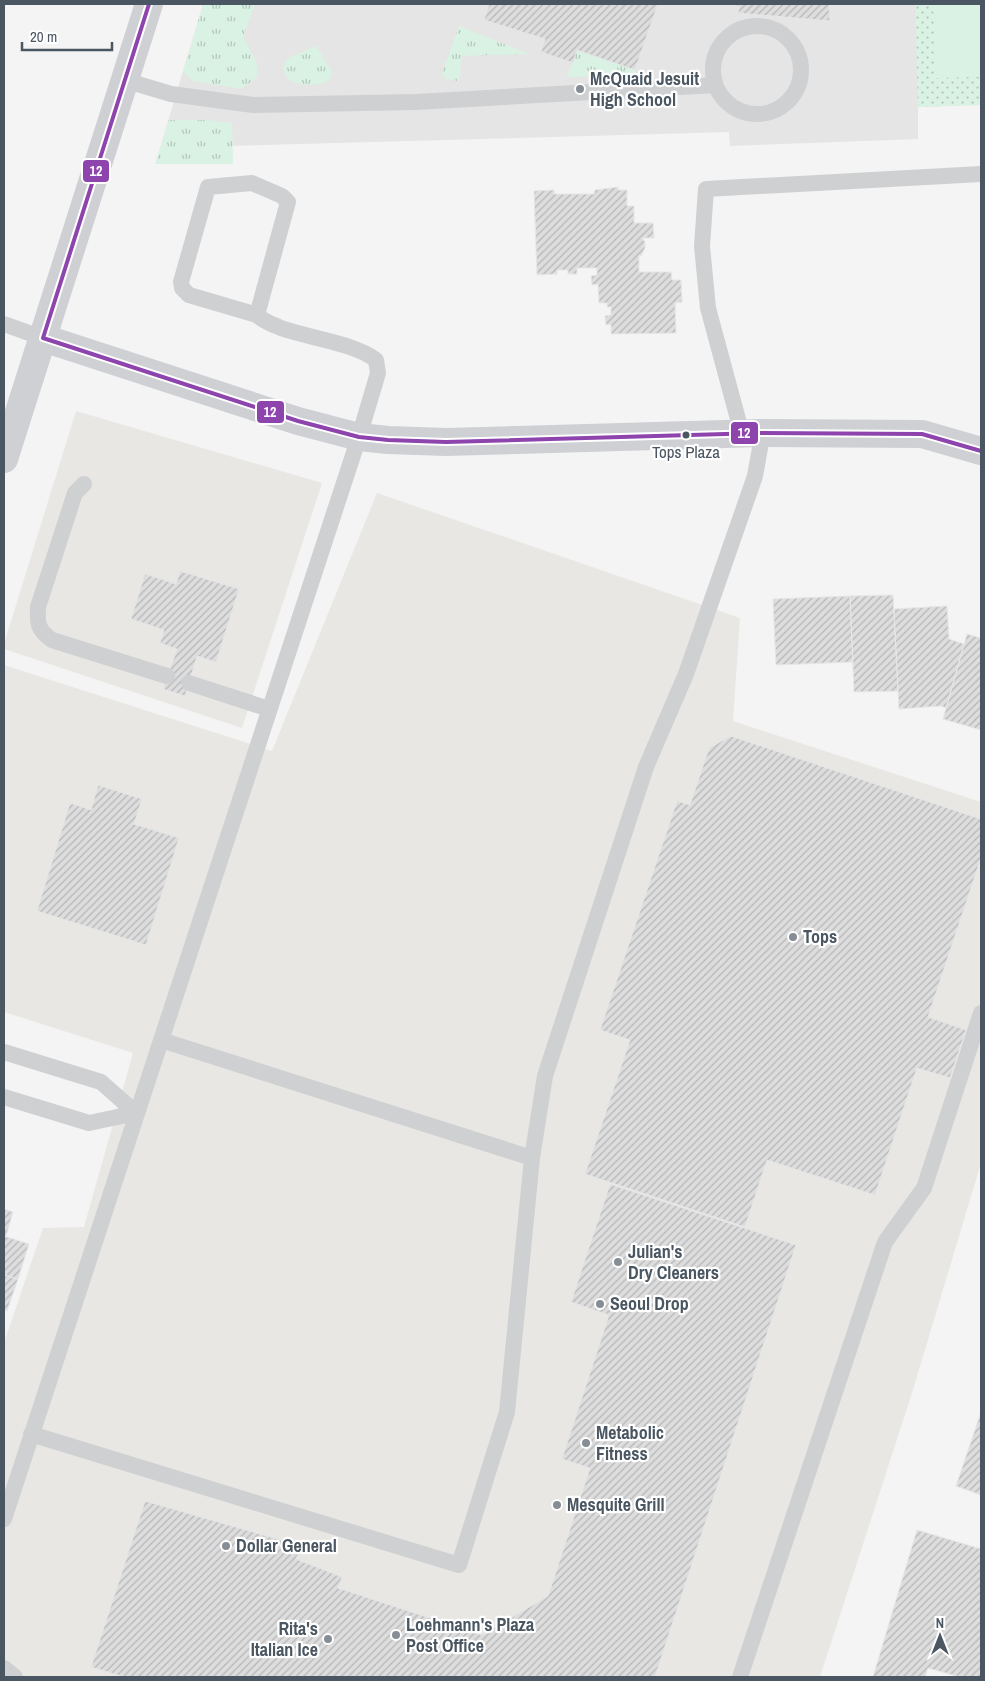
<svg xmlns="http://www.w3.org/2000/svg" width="985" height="1681" font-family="'Archivo Narrow',sans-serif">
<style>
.commercial{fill:#e8e7e3}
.education{fill:#e6e5e6}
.grass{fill:url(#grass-tufts)}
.park{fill:url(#park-dots)}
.garden{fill:#d9f2e3}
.building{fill:url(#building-hatch);stroke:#e5e6e7}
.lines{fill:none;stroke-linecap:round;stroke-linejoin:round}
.lane{stroke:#ced0d2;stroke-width:16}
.secondary{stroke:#ced0d4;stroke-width:28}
.bus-1-casing{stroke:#fff;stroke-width:8}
.bus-1{stroke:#8e44ad;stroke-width:4}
.poi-dot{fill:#868d94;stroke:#fff;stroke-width:2}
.bus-dot{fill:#4a5661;stroke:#fff;stroke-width:2}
.labels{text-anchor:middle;stroke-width:4.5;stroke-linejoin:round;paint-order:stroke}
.bus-label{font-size:17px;fill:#4a5661;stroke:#fff}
.poi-label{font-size:18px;font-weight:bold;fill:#4a5661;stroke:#fff;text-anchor:start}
.line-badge{stroke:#fff;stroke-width:2}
.badge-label{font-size:14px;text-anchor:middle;font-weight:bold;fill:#fff}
</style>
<defs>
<pattern id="grass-tufts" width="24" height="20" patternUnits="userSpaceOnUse" patternTransform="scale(1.25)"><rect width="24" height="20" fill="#d9f2e3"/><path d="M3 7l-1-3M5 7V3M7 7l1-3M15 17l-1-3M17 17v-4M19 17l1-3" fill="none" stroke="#b2c7bb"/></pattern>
<pattern id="park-dots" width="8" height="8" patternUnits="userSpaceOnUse" patternTransform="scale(1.25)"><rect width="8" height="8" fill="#d9f2e3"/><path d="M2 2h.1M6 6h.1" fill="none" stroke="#b2c7bb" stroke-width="1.8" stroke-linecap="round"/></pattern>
<pattern id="building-hatch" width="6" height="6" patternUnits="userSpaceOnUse" patternTransform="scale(1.25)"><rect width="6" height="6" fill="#ddddde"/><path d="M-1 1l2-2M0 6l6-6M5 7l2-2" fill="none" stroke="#b5b6b7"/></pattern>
</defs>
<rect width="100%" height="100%" fill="#f4f4f4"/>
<path class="commercial" d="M76,411L322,483L242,728L4,649V644Z
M377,493L740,618L733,721L981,802V1163L912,1393L820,1677H4V1343L43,1228L84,1227L133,1053L4,1012V665L272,751Z"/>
<path class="education" d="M203,4H981V105L918,107V139L730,146L729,132L160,148Z"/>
<path class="grass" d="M203,4H255L243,37L257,63V77L241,89L193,81L183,72Z
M459,26L529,54L461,56L460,77L457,81L446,79L442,74Z
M316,46L331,70C331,73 331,76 330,78C325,87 298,86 291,81C286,77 284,73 283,67L288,58Z
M577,50L635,70V75L567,77Z
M169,120H207L232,123L233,164H155Z"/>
<path class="park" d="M915,4H981V105L918,107Z"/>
<path class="garden" d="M933,4H981V77L936,78Z"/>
<path class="building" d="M489,4H658L635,70L577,50L573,63L541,52L545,39L484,20Z
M704,4H829L830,21L738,13L739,6Z
M618,187V190H627V206H634V223H653L654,238H642L645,242V248L641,256L639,255V272H671L672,280H681L682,302L675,303L676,333L611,334V324L606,325L605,316L611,315V307H607V303H599L598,284L592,285L591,276L597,275V268H577V274H568V270H557V274L537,275L534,191L554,190V194H594L595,190Z
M180,571L239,589L216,662L197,656L185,696L163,689L177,649L160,643L164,630L131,619L145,574L176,584Z
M893,595L898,691L854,692L850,596Z
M850,596L853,662L776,665L773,599Z
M947,606L949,639L964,644L946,708L941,706L899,709L894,609Z
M967,634L981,638V730L943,719Z
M731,736L981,819V858L928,1017L966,1030L950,1078L917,1068L875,1195L767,1160L745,1227L585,1174L630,1040L600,1030L677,801L690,805L709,748Z
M98,785L142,799L134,824L179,838L146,945L37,911L70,803L91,810Z
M610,1184L796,1245L655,1677H124L91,1667L145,1501L302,1546L296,1559L342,1577L338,1588L482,1635L548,1596L590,1468L562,1459L609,1315L571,1302Z
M4,1209L13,1212L6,1236H4Z
M4,1236L29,1244L18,1279L4,1275Z
M4,1275L18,1279L7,1311L4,1310Z
M981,1412V1495L956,1486Z
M917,1530L981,1549V1677H960L928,1668L925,1677H873Z"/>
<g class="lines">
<path class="lane" d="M713 70a44 44 0 1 1 88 0a44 44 0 1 1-88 0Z
M124,80L171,94L253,105L416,102L715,85
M4,324L43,338
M742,434L708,308L702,246L706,189L981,174
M84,484L75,493L38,607C37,624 38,630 52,640L167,676
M189,683L269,709
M161,1040L532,1158
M4,1052L101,1082L136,1113
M4,1097L89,1123L136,1113
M31,1434L459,1565L507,1412L532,1158L545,1076L646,767L686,674L755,476L760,448V433
M4,1519L359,437L378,373L376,360C354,343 309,338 281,328C272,324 264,322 257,315L288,202L282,196L252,183L208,187L181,282L182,288L189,295L257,315
M4,1668L15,1677
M740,1677L885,1242L924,1188L981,1013"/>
<path class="secondary" d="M43,338L298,421L359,437L388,440L446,442L760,433L922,434L981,451
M4,459L149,4"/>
<g class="bus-1-casing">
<path id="bus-1" d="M43,338L298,421L359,437L388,440L446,442L760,433L922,434L981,451
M43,338L149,4"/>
</g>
<use href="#bus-1" class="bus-1"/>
</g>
<g class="poi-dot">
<circle cx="580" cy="89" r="5"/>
<circle cx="793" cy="937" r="5"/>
<circle cx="618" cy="1262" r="5"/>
<circle cx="600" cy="1304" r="5"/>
<circle cx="586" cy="1443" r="5"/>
<circle cx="557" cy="1505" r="5"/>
<circle cx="226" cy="1546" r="5"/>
<circle cx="396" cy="1635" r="5"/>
<circle cx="328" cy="1639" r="5"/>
</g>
<circle class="bus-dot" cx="686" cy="435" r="4.5"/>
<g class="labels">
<g class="bus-label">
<text x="686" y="458">Tops Plaza</text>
</g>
<g class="poi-label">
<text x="590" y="85">McQuaid Jesuit<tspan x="590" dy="21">High School</tspan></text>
<text x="803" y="943">Tops</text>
<text x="628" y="1258">Julian's<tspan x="628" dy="21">Dry Cleaners</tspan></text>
<text x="610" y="1310">Seoul Drop</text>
<text x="596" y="1439">Metabolic<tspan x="596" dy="21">Fitness</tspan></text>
<text x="567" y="1511">Mesquite Grill</text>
<text x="236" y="1552">Dollar General</text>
<text x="406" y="1631">Loehmann's Plaza<tspan x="406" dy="21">Post Office</tspan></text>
<text x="318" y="1635" text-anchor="end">Rita's<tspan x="318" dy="21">Italian Ice</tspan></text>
</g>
</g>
<g class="line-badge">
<rect x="82" y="159" width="28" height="24" rx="5" fill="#8e44ad"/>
<rect x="256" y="400" width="29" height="24" rx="5" fill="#8e44ad"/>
<rect x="730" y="421" width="29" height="24" rx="5" fill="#8e44ad"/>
</g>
<g class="badge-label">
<text x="96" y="176">12</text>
<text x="270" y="417">12</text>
<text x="744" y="438">12</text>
</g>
<rect width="985" height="1681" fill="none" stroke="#4a5661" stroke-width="10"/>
<g transform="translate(940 1636)" stroke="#ffffff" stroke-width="4" paint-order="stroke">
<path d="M0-4L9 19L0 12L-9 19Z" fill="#4a5661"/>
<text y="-8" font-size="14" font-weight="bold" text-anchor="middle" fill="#4a5661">N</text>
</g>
<path d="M22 42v8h90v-8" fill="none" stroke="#4a5661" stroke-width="2.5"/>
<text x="30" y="42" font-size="15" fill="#4a5661" stroke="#ffffff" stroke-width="4" paint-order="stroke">20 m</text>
</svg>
